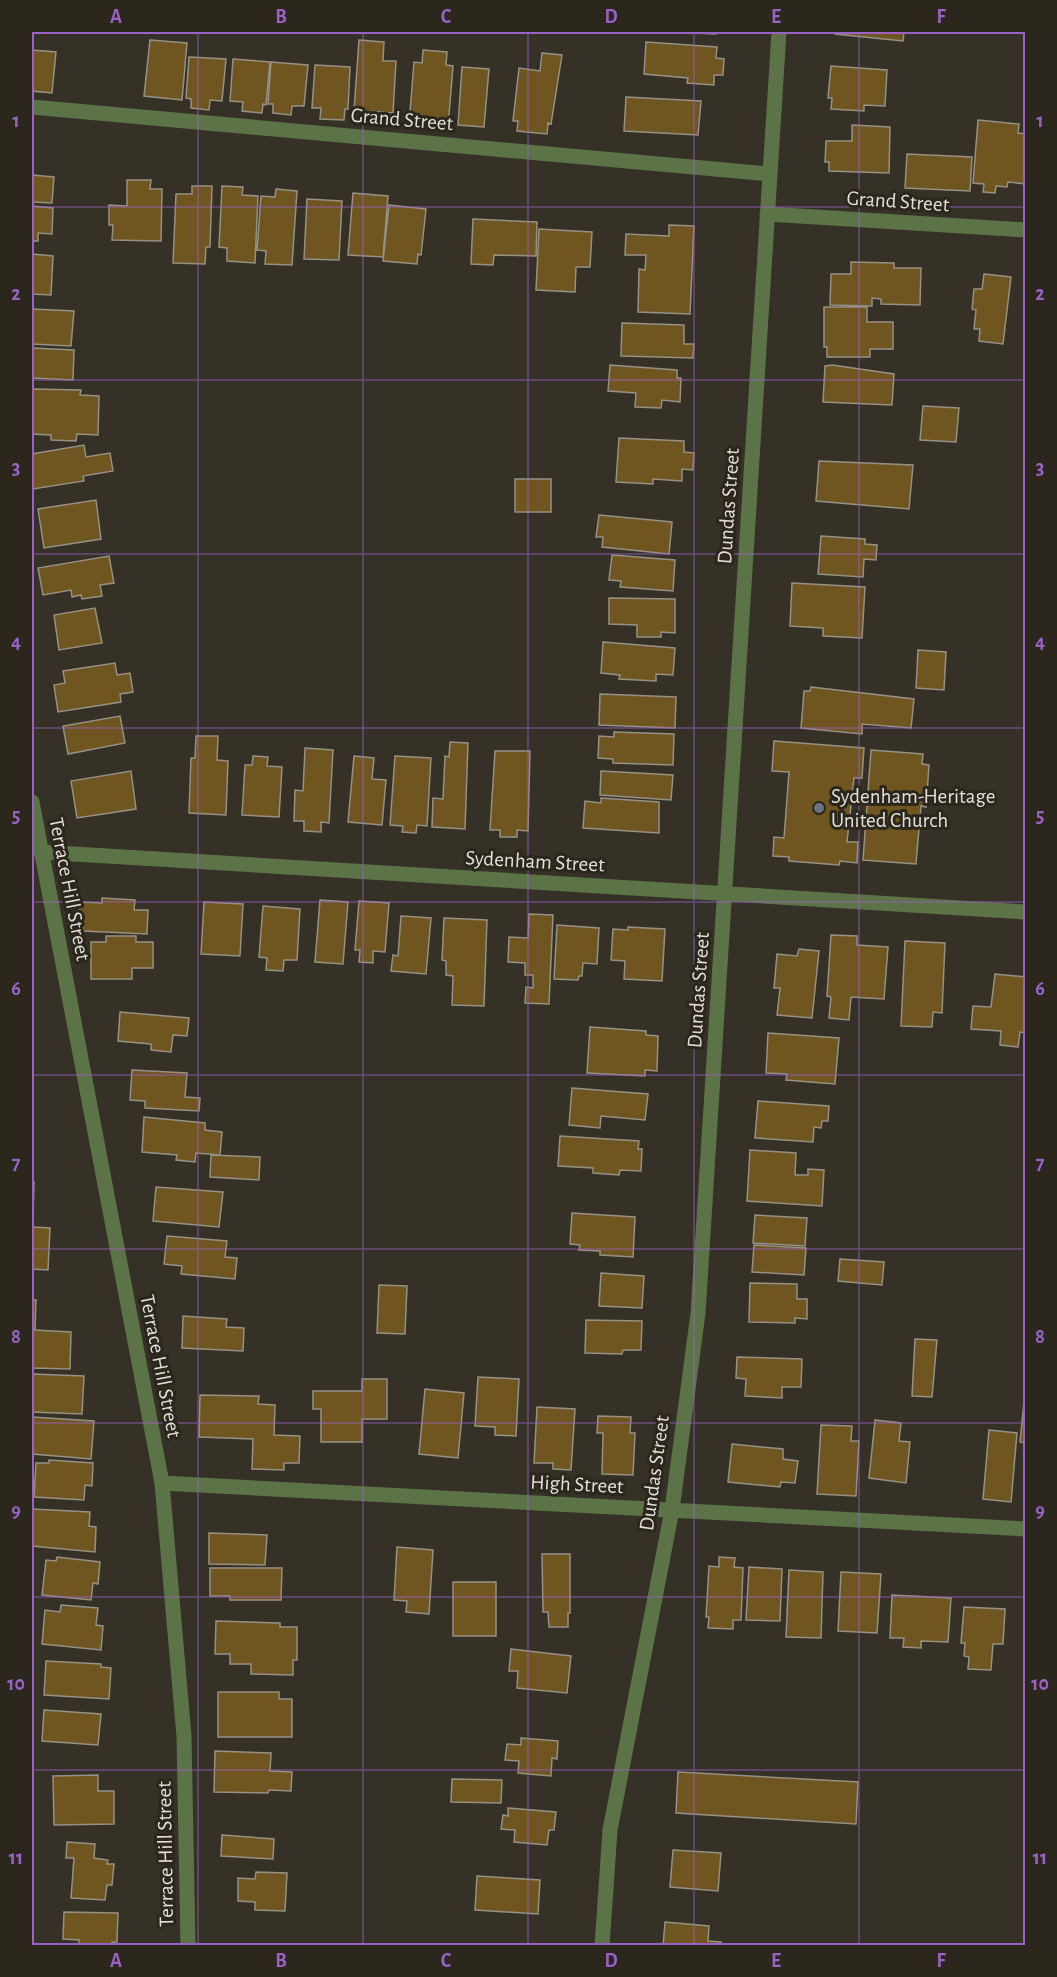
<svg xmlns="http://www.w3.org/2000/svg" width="1057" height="1977" font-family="'Alegreya Sans',sans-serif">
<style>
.building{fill:#6f5620;stroke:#969085;stroke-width:1.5}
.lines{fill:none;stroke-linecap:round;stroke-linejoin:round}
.minor{stroke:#5c7347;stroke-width:15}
.grid{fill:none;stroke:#9a62c7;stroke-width:1.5;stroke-opacity:0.55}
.worship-dot{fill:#6b7280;stroke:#2b271d;stroke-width:2}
.labels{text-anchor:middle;stroke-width:6;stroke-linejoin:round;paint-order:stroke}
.street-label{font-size:21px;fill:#e2dfd9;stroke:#2b271d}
.poi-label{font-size:21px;fill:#e2dfd9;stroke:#2b271d;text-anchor:start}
.neatline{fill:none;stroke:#9a62c7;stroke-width:2}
.grid-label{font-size:20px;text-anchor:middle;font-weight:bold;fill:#9a62c7}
</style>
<rect width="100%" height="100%" fill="#353127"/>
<path class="building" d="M669,32H716V34Z
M835,32H904L903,41L835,34Z
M150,40L187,43L182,100L144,96Z
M359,40L384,42L383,61H396L393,113L354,110Z
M646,42L717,47L716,58L724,59L723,75H714V85L687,83L688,78L644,74Z
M32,50L56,52L52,93L32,91Z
M423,50L447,52L446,65L453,66L448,127L409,124L414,62L422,63Z
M542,53L562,55L551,124L548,123L547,134L517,131L518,121H513L519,68L540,71Z
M189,57L226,59L222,101L210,100L209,110L191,108V99L186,98Z
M233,59L270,62L266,105L263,104L262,113L242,111L243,102L230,101Z
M271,62L308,65L304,106H292L291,115L273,113V104H268Z
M315,65L350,67L348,109H345L344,120L320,119L321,108H312Z
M831,66L887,70L885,106L864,105V111L831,109L832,98H828Z
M462,67L489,69L484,127L458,125Z
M626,97L701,101L698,135L624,131Z
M978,120L1019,124L1018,133L1026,134V184L1008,182L1007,187L996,186L995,193L983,192L984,184L973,183Z
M852,125L890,127L889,173L829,171V162H825L826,141H852Z
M907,154L972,157L970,191L905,188Z
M32,175L54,177L52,203L32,202Z
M127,180H151L150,189H162L161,241L112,240L113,225H109V205L127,206Z
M192,186H212L210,247H206L205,264L173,263L176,194H192Z
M222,186L243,187L242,195L258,196L255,263L227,261V248L219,247Z
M276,189L297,191L292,265L265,264L266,251L257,250L261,196L275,197Z
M353,193L388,196L383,257L348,255Z
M307,199L342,201L339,260L304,259Z
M389,205L426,209L421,255L418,254L417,264L383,261Z
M32,206L53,208L52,234L38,233V241H32Z
M473,219L537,222L536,256L494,255L493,265L471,264Z
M669,225L694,226L690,314L638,312L639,269L645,270L646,255H625L626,234L669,236Z
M539,229L592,232L590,267H576L575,292L536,290Z
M32,254L53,256L51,295L32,294Z
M851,262L894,263V268H921L920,305L881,304V299L872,298V306L830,305L831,274H851Z
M984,274L1011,277L1003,344L979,341L980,329H974L976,310L972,309L974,289H982Z
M824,307H867V322H893V349H870V357H827V347H824Z
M32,309L74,311L71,346L32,344Z
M622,323L684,325V344H694L693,358L621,356Z
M32,348L74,350L73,380L32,378Z
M610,365L677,370V378H681L680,402L662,400L661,408L635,407L636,393L608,391Z
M832,365L894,374L892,405L823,402L825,366Z
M32,389L81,390L80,395L99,396L98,435L77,434L76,441L51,440V435L32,434Z
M923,406L959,408L956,442L920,440Z
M619,438L684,441V452L694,453L693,470L682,469V481L653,479V484L616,482Z
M84,445L86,457L110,453L113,471L83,476L84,481L33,489L32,454Z
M819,461L913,465L909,509L816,501Z
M515,479H551V512H515Z
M96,500L101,539L44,548L38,509Z
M599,515L672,522L669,554L602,547L603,537H596Z
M821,536L865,539V544L877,545L876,560L864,559L863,577L818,574Z
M612,555L675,560L673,591L620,587L621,581L609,580Z
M109,556L114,583L100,585L102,596L82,599L81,595L72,597L71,590L43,595L38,568Z
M792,583L865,587L862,638L823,636V628L790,626Z
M609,598L675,599V633L661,632V637H637V625L609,624Z
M95,608L102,643L59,650L54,615Z
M603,642L675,648L673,675L656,674V681L619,679L620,675L601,673Z
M918,650L946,652L944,690L916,688Z
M115,663L117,675L130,673L133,692L120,694L121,702L58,712L54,685L65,683L63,671Z
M811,687L914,699L911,728L862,724V734L801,728L804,691H810Z
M600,694L676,697L675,728L599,725Z
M120,716L125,743L68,754L63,726Z
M614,732L674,734L673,765L613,763V759L598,758L599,736L614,737Z
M196,736H218L217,760L228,761L226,815L189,813L191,758H195Z
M774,741L864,748L862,778H854L847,842H858L857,863L840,861L839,865L789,861V857L773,856L774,837L784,838L789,772L772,771Z
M450,742L468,743L465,829L432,827L433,798L443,799L445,756L449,757Z
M305,748L333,750L329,823L321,822V832L304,831V821H294L295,790L303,791Z
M871,750L923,754L922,764L929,765L926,807L921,806L916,864L863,860Z
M495,751H530L528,831L517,830V837H500V830H490Z
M253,756L268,757L267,766L282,767L279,817L242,815L245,765H252Z
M354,756L374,758L372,779L386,780L382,825L348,822Z
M395,756L431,758L427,826L417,825L416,833L402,832L403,826L390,825Z
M131,771L136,809L77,818L71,781Z
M601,771L673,775L671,800L600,795Z
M601,798L659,802V833L583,828L585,801L601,803Z
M102,898L135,900L134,910H148L147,934L83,931V922H79L80,902L102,903Z
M320,900L348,902L343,964L315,962Z
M359,901L389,903L385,952L373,951V963L359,962L360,950H355Z
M204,902L243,904L240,956L201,954Z
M263,906L300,909L297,960H284L283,971L266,970L267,958L259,957Z
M529,914L553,915L549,1004L525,1003L526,987L533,988V975H525V963L508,962L509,937L528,938Z
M401,916L431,918L426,974L391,971L393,955L398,956Z
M444,918L487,920L484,1006L452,1005L453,976L446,975V961L442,960Z
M557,925L599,928L597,964L583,963L582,976H579L578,980L554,979Z
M628,927L665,929L662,981L624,979L625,961L611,960L613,929L628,930Z
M831,935L857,936V945L888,947L884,999L851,997L849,1020L829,1018L831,997L827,996Z
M106,936H136V942H153V968H132V979H91V942H106Z
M905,941L945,943L942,1013L933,1012L932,1027L901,1026Z
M799,949L819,951L812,1018L777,1015L780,988H774L777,954L797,956Z
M995,974L1026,977V1033L1020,1032L1018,1047L1000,1045L1001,1031L971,1029L973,1006L991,1007Z
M120,1012L189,1018L187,1036L173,1035L171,1052L151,1050V1044L118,1041Z
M590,1027L646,1031V1035L658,1036L657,1071L645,1070V1076L587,1073Z
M768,1033L839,1038L835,1084L786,1080L787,1074L766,1073Z
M132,1070L187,1073L185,1097L200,1098L199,1111L145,1108V1101L130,1100Z
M572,1088L648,1094L645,1120L601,1116L600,1128L569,1125Z
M758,1101L829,1106L828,1121H822L821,1128L814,1127L813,1142L755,1138Z
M144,1117L205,1123V1130L222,1132L220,1155L196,1153L195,1162L176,1160L177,1155L142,1152Z
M560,1136L639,1141L638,1149H642L641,1171L620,1170L619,1175L593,1173V1168L558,1166Z
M750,1150L796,1153L795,1175H808V1169L824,1170L822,1206L747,1201Z
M211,1155L260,1157L259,1180L210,1177Z
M32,1182H34L33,1220H32Z
M156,1187L223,1192L219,1227L153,1221Z
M572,1213L635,1217L633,1257L600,1255V1251L579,1250L580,1245L570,1244Z
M755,1215L807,1218L805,1246L753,1243Z
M32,1227L50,1228L48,1270L32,1269Z
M167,1236L227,1241L225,1257L237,1258L235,1279L181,1274L182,1266L164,1264Z
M754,1245L806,1248L804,1275L752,1272Z
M840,1259L884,1262L882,1285L838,1281Z
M601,1273L644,1276L642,1308L599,1306Z
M750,1283L797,1284V1299H807V1319L795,1318V1323L749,1322Z
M379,1285L407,1286L405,1334L377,1333Z
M32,1300H36L35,1330L71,1332L70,1369L32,1368Z
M183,1316L227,1319L226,1327L244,1328L243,1351L182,1348Z
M586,1320L642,1321L641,1350H623L622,1354L585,1353Z
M915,1339L937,1340L932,1397L912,1396Z
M737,1357L802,1359L801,1387H782V1398L745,1396L746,1379L736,1378Z
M32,1374L84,1376L82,1414L32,1412Z
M478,1377L519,1379L516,1436L495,1435V1427L475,1426Z
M362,1379H387V1419H362V1442H321V1409H313V1391H362Z
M425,1389L464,1393L458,1458L419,1454Z
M1025,1392H1026V1443L1020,1442Z
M200,1395L259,1396L258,1404L275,1405L274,1435L300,1436L299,1463H284V1470L252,1469L253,1439L199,1437Z
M537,1407L575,1409L571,1470L553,1469V1463H534Z
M598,1416L631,1417L630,1433H635L633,1475L602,1474L603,1433H597Z
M32,1417L94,1421L91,1459L32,1454Z
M875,1420L901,1423L899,1441L910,1442L906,1483L869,1478Z
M821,1425L852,1426L851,1441H859L856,1496L817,1494Z
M989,1430L1017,1433L1011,1502L983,1499Z
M732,1444L783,1449V1459L798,1461L795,1483L781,1482L780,1487L728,1482Z
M49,1460L93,1463L92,1486L85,1485L84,1500L34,1497L36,1463H49Z
M32,1509L90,1512L89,1526L96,1527L95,1552L32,1546Z
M209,1533L267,1535L265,1565L209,1564Z
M397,1547L433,1550L429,1614L406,1612L407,1601L394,1600Z
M542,1554H570V1613H568V1627H549L548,1612H543Z
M57,1557L100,1562L98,1584L93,1583L91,1600L42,1595L46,1560L56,1561Z
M719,1557L735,1558L734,1567L743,1568L741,1620H733V1629L708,1628L709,1617H706L709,1566L719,1567Z
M749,1567L782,1569L780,1621L746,1620Z
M210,1568H282L281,1600H230V1596H210Z
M789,1570L823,1572L821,1638L786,1637Z
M841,1572L881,1574L877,1633L838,1631Z
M453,1582H496V1636H453Z
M892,1595L951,1598L948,1642L921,1641V1648L903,1647L904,1638H890Z
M61,1605L98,1608L96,1625L103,1626L101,1650L42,1644L45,1610L60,1612Z
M964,1607L1005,1609L1003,1644H993L991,1670L968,1669L969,1657L964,1656L965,1643H961Z
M216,1621L280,1623V1627H297V1660H293V1675L251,1674V1664H230V1654H215Z
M511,1649L571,1656L567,1693L517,1688L518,1671H509Z
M46,1661L101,1664V1667L111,1668L109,1699L44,1695Z
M218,1692H279V1699H292V1737H218Z
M44,1710L101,1714L98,1745L42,1741Z
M521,1738L558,1741L557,1759L552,1758L551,1776L518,1773L519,1761L505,1760L507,1744L521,1745Z
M215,1751L271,1753L270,1771L292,1772L291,1791L269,1790L268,1793L214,1792Z
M678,1772L858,1782L856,1824L676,1813Z
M98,1775V1791H114V1824L54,1825L53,1776Z
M452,1779L502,1780L501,1803L451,1802Z
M508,1808L556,1812L554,1830H549L547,1845L514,1842L515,1830L501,1829L503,1815L508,1816Z
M222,1835L274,1839L273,1859L221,1856Z
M67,1842L95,1844L94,1858L108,1860L107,1864H114L112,1885H107L105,1900L71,1898L74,1858H66Z
M673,1850L721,1853L718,1891L670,1887Z
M256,1872L287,1873L285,1911L255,1910V1902L238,1901V1878L255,1879Z
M477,1876L540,1880L538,1914L475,1910Z
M64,1912L118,1913L117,1942H112V1946H79V1940L63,1939Z
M665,1922L709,1926L708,1941L721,1942L720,1946H663Z"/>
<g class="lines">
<path class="minor" d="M32,107L769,174
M767,214L1026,230
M32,802L162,1483L184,1736L188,1946
M41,852L1026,912
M162,1483L1026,1529
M602,1946L610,1830L672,1510L698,1313L779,32"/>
</g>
<path class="grid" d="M198,32V1946M363,32V1946M528,32V1946M694,32V1946M859,32V1946M32,207H1026M32,380H1026M32,554H1026M32,728H1026M32,902H1026M32,1075H1026M32,1249H1026M32,1423H1026M32,1597H1026M32,1770H1026"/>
<circle class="worship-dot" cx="819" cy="808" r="6"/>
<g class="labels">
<g class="street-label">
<text transform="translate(402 119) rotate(5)" y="7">Grand Street</text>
<text transform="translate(898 201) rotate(4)" y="7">Grand Street</text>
<text transform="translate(728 506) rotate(-86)" y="7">Dundas Street</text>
<text transform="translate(535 861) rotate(3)" y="7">Sydenham Street</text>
<text transform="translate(70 889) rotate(79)" y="7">Terrace Hill Street</text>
<text transform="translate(698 990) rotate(-86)" y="7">Dundas Street</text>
<text transform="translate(161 1366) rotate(79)" y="7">Terrace Hill Street</text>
<text transform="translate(654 1473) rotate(-82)" y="7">Dundas Street</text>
<text transform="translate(577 1484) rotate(3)" y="7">High Street</text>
<text transform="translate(165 1854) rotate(-91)" y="7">Terrace Hill Street</text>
</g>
<g class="poi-label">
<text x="831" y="803">Sydenham-Heritage<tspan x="831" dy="24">United Church</tspan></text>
</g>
</g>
<rect width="1057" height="1977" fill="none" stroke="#2b271d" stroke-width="66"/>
<rect x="33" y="33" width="991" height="1911" class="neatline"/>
<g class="grid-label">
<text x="116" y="23">A</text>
<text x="281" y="23">B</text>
<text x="446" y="23">C</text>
<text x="611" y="23">D</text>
<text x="776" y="23">E</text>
<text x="941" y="23">F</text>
<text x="16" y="127">1</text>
<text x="1040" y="127">1</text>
<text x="16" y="300">2</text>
<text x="1040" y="300">2</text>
<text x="16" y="474">3</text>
<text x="1040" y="474">3</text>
<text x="16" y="648">4</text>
<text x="1040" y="648">4</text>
<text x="16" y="822">5</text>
<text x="1040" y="822">5</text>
<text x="16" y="995">6</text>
<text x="1040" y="995">6</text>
<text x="16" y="1169">7</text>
<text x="1040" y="1169">7</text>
<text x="16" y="1343">8</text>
<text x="1040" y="1343">8</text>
<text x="16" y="1517">9</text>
<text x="1040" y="1517">9</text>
<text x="16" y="1690">10</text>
<text x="1040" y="1690">10</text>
<text x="16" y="1864">11</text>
<text x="1040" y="1864">11</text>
<text x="116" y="1967">A</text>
<text x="281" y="1967">B</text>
<text x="446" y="1967">C</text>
<text x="611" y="1967">D</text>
<text x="776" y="1967">E</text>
<text x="941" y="1967">F</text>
</g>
</svg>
